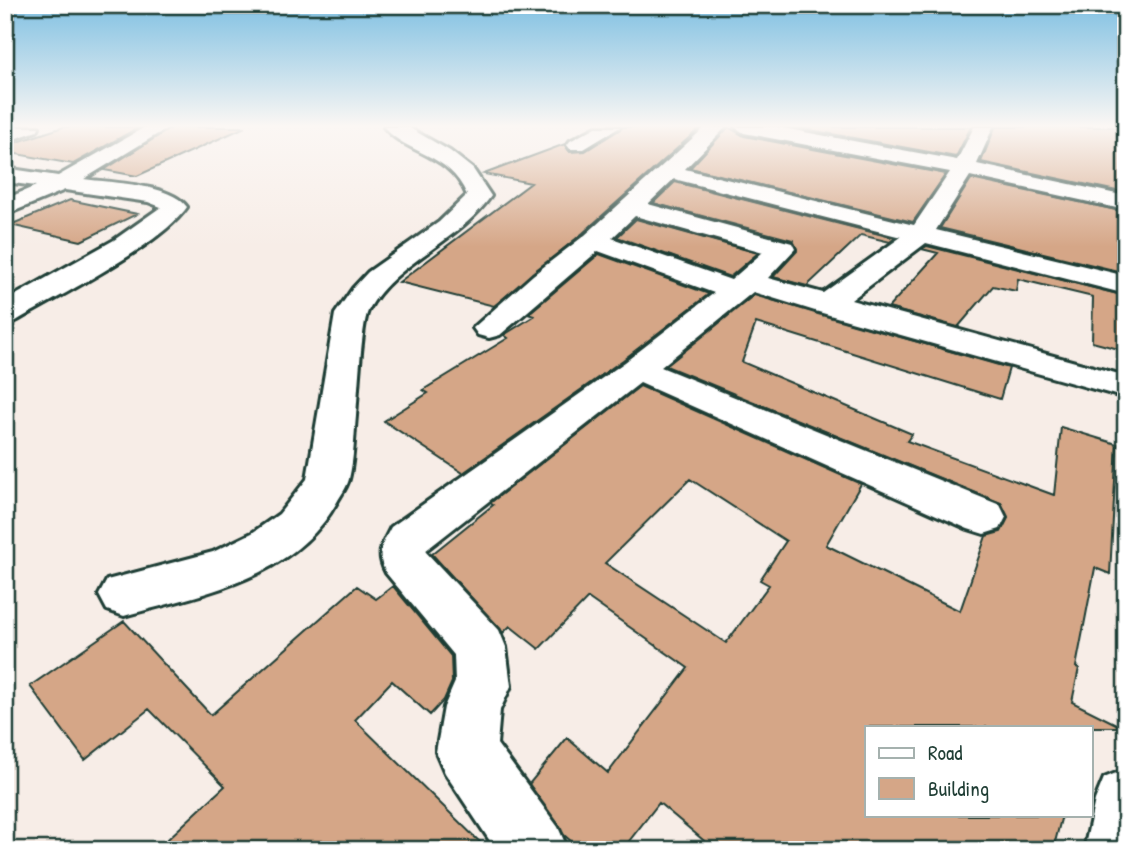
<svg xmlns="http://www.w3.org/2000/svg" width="1131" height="855" font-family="'Patrick Hand',sans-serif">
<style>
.building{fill:#d5a687;stroke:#1f3d34;stroke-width:2;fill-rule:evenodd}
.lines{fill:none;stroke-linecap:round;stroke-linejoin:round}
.minor-casing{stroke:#1f3d34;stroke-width:6}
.minor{fill:#fff;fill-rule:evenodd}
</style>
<rect width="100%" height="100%" fill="#f7ede7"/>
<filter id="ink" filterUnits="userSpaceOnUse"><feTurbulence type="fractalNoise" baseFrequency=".0143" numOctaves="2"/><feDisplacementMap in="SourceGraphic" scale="14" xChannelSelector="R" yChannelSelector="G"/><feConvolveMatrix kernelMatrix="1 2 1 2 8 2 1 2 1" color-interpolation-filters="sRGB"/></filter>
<g filter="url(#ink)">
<path class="building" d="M63,127H139L73,164L5,152V146Z
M172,127H245L137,176L104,170Z
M623,127H701L583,233L494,306L399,282L531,183L484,174L565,144L570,152L585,151Z
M728,127L744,136L946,174L913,222L690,168Z
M794,127H971L956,157Z
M995,127H1126V193L981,162Z
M971,179L1126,212V273L940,228Z
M675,182L895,238L890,242L861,235L807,286L773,277L797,251L793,240L653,203Z
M70,200L137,214L81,241L10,225Z
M636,219L758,253L730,277L617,237Z
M927,246L1126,296V351L1092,342L1093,297L1018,279L1016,291L993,286L958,327L888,308L938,253L922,249Z
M599,254L709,294L623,360L463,473L384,421L428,393L423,390L508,338L504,335L534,316L528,314Z
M754,295L1009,368L1000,399L756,323L742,362L912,434L907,441L1054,495L1061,427L1117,444L1110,574L1095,568L1076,667L1079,668L1072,702L1122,727H867V815H1062L1053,850H715L659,803L622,850H581L564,835L529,784L567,738L608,773L688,668L588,598L539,649L510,626L503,633L432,554L493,505L490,503L640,386L861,484L826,545L960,611L986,536L1001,532L1008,518L1001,503L666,366ZM690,479L786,541L760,580L769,585L726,643L605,563Z
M357,586L376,599L393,586L451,656L452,682L444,700L430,715L392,681L355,720L488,850H156L225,786L149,709L85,760L30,686L124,621L211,715Z"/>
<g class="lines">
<g class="minor-casing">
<path id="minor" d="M11,127H39L37,131L5,142V129Z
M145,127H169L84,179C112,183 171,184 187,207C160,246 60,295 16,321L5,323V301L114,240L161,207L148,202L65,190L5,215V199L36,186L5,182V168L58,176Z
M384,127H408L450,151L473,169L491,196C458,243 393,263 368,311C361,326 358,394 356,416C354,436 354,459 349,479C347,487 341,495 337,502C294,579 202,594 124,616L107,610L99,595L107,580L213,552L252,533L279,514L307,479L335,314L353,288L368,272L439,222L467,195C449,152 407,155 384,127Z
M596,127H620L584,149H570L567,145L570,141Z
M705,127H726L685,169L914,225L950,172L744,133L735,127H777L957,160L974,127H993L977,164L1126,196V210L970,176L936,230L1126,276V294L926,243L851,300L1126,376V398L815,311L753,292L661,367L1000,505L1006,517L1000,529L984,534L968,529L640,383L425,551L499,630L506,647L511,686L500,710L497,744L558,827L568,850H496L445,773L436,752L444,707L455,682L454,655L386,573C376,554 381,546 391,527L625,362L714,293L598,251L500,335L489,338L478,335L473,328L533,275L585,235ZM674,179L901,237L823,293L768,278L795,249L792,243L648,204ZM635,216L763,252L731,280L612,238Z
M1126,769V850H1084L1095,800L1104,778Z"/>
</g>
<use href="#minor" class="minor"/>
</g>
</g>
<linearGradient id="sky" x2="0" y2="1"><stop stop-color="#7fc0e2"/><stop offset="0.51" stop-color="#fbf7f4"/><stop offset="1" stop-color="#fbf7f4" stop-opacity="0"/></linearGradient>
<rect width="1131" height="247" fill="url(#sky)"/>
<rect width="1131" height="855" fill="none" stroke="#fff" stroke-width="28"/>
<rect x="14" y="14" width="1103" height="827" fill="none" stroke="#1f3d34" stroke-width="2.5" filter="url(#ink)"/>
<rect x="865" y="726" width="228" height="91" fill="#ffffff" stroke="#a5b1ae" stroke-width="2"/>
<rect x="879" y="748" width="35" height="10" fill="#ffffff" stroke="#a5b1ae" stroke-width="2"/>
<text x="928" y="760" font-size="21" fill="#1f3d34">Road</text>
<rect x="879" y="778" width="35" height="21" fill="#d5a687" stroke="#a5b1ae" stroke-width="2"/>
<text x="928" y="796" font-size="21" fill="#1f3d34">Building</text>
</svg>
